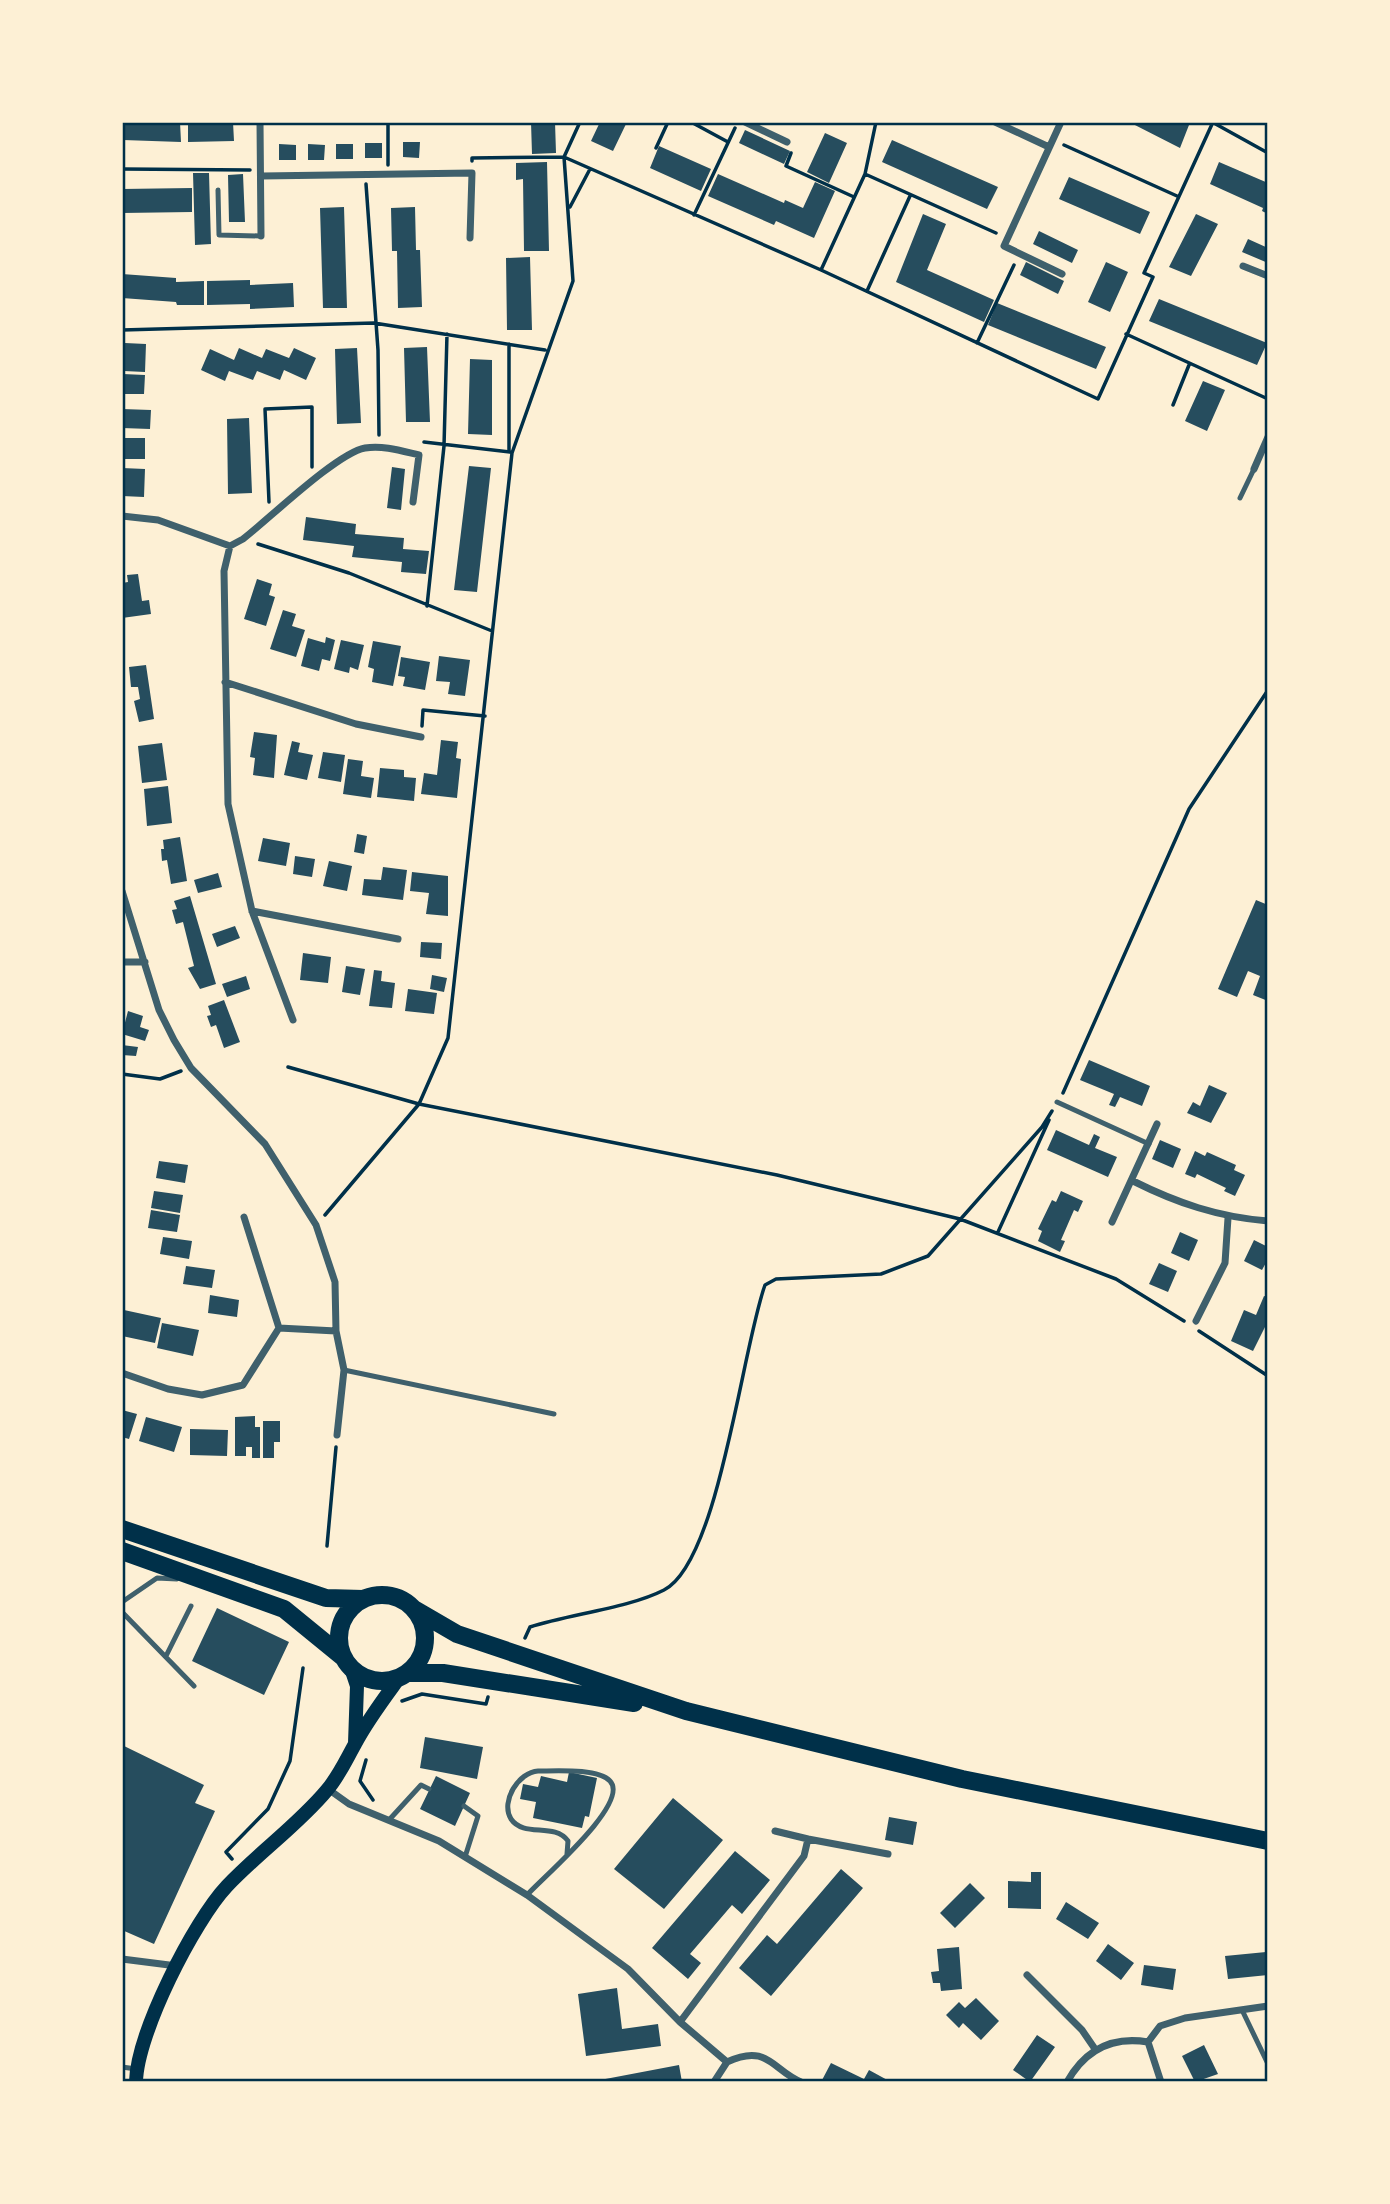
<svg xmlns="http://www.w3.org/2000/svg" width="1390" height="2204" font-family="'Source Sans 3',sans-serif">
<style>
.building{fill:#264d5e}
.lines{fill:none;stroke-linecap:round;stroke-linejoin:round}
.path{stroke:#003049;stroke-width:3.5}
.service{stroke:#3f606c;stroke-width:5}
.minor{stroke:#3f606c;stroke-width:7}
.secondary{stroke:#003049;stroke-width:14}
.primary{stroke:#003049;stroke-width:18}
.neatline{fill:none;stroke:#003049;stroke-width:2.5}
</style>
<rect width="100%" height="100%" fill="#fdf0d5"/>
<path class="building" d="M123,122H180L181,142L123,140Z
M188,122H233L234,141L188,142Z
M531,122H555L556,153L532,154Z
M600,122L626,124L613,151L591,141Z
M1129,122H1182L1189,125L1180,148Z
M745,130L790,151L784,164L739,143Z
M825,133L847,143L829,183L807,172Z
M892,140L998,187L987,209L882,162Z
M403,142H420L419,158L403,157Z
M365,143H382V158H365Z
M279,144L296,145V160H279Z
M308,144L325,145L324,160H308Z
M336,144H353V159H336Z
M659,146L711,169L701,191L650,168Z
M547,162L549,251H524L523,179L516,180V163Z
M1219,162L1268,183V214L1262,211L1263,208L1210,184Z
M193,173H209L211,244L195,245Z
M243,174L245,222H229L228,175Z
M718,174L784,203L785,200L803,208L815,182L835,191L814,238L776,221L774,225L708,196Z
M1069,177L1150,212L1140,234L1059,199Z
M192,188V212L122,213V189Z
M344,207L347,308H323L320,208Z
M415,207L416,250H420L422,307L398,308L397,251H392L391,208Z
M923,214L946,224L927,270L994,300L984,322L896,282Z
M1196,214L1218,224L1191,276L1169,267Z
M1039,231L1078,250L1072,263L1033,244Z
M1248,239L1268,248V263L1242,252Z
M530,257L532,330H507L506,258Z
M1026,262L1064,281L1058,294L1020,275Z
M1106,262L1128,272L1110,312L1088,302Z
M122,274L176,278V282L204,281V305H177L176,302L122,298Z
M250,280V285L293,283L294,307L250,309V304L207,305V281Z
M1159,299L1267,343L1257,365L1149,321Z
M997,303L1106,347L1096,369L988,325Z
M125,343L146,344L145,372L124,371Z
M427,347L430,422H406L404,348Z
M239,348L262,358L266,349L289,358L294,348L316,358L306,380L284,370L280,380L257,371L253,380L229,371L225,381L201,370L210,349L234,360Z
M357,348L361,423L337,424L335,349Z
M470,359L492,360V435L468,434Z
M123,374L145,375L144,394H123Z
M1203,381L1225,390L1207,431L1185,421Z
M122,409L151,410L150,429L122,428Z
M249,418L252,493L228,494L227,419Z
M122,438H145V459H122Z
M469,466L491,468L477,592L454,590Z
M392,467L405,469L401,510L387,508Z
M122,468L145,469L144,497L122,496Z
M306,517L356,524L355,534L404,538L403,549L429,551L426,574L401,572L402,562L352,557L354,546L303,540Z
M138,574L142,601L149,600L151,614L122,618V583L128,582L127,575Z
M257,579L272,584L269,595L275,597L266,626L244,619Z
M283,610L296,614L292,626L305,630L296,657L270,649Z
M326,637L335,640L330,661L322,659L319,671L301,666L308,638L325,643Z
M341,640L364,645L358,670L350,667L349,673L334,669Z
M373,641L401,646L393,686L372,682L374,669L368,667Z
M439,656L470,660L465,696L448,694L450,682L436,681Z
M401,657L430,662L425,690L403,686L405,677L398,676Z
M146,665L154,719L139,722L134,701L140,699L138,687H131L129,667Z
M254,732L277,735L274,778L253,775L255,758L250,757Z
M441,740L458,742L456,758L461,759L457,798L421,794L424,773L437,775Z
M292,741L300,743L298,752L313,755L307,780L284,775Z
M162,743L167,780L142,783L138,746Z
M323,752L345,755L341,782L318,778Z
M348,759L363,761L361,776L374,778L371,798L343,794Z
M380,768L404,770V777L416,778L414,801L377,797Z
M168,786L172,823L147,826L144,789Z
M357,834L367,836L364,854L354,852Z
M180,837L187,881L171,884L167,860L162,861L161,849H164L163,840Z
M263,838L290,843L286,866L258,861Z
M295,856L315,859L312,877L293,874Z
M329,861L352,866L347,891L323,886Z
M383,867L407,870L403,900L362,895L364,879L381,880Z
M412,872L448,876V916L426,914L429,893L410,891Z
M218,873L222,887L198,893L194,880Z
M190,896L216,984L200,989L188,968L194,966L183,922L176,924L172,910L177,909L174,901Z
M1256,900L1268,905V1001L1253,995L1260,976L1248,971L1237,997L1218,989Z
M235,926L240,938L217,947L212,934Z
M421,942L442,943L441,959L420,957Z
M303,953L331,957L328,983L300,980Z
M346,966L365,969L360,995L342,992Z
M374,970L382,971L381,981L395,983L392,1008L369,1006Z
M432,975L447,978L444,992L430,989Z
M246,976L250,989L227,997L222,984Z
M408,989L437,993L434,1014L405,1011Z
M224,1000L240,1042L224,1048L216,1025L211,1027L207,1016L211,1015L208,1006Z
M128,1011L143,1016L140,1027L149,1030L145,1041L122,1034Z
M122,1045L138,1047L136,1056L122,1055Z
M1089,1060L1150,1086L1142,1106L1120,1097L1115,1107L1109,1105L1114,1094L1080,1080Z
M1209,1085L1227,1093L1211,1123L1187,1113L1193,1102L1200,1106Z
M1056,1130L1089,1145L1094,1134L1100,1137L1095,1148L1117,1157L1108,1177L1047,1150Z
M1160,1140L1181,1149L1173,1168L1152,1159Z
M1195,1151L1205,1156L1207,1152L1236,1165L1234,1170L1245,1175L1235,1196L1224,1191L1226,1188L1197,1174L1195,1178L1185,1174Z
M159,1161L188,1165L185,1183L156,1178Z
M154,1191L183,1195L180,1213L151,1208Z
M1061,1191L1083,1201L1078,1212L1074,1210L1061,1240L1065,1241L1060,1252L1038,1241L1042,1231L1038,1229L1052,1200L1056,1202Z
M151,1210L180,1215L177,1232L148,1228Z
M1180,1232L1198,1240L1189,1261L1171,1253Z
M163,1237L192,1241L189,1259L160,1254Z
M1254,1240L1268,1247V1259L1262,1270L1244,1261Z
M1159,1263L1177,1271L1168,1292L1149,1284Z
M186,1266L215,1270L212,1288L183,1284Z
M210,1295L239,1300L237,1317L208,1313Z
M1264,1296L1268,1297V1321L1253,1351L1231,1341L1244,1310L1256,1315Z
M124,1310L161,1318L155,1343L122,1336Z
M162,1323L199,1330L193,1356L157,1348Z
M122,1410L137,1414L129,1439L122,1437Z
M255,1416V1427H260V1458H252V1447H246V1456H235V1417Z
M146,1417L182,1427L174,1452L139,1441Z
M263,1421H280V1442H274V1458H263Z
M190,1429L228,1430L227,1456L190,1455Z
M217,1608L289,1642L264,1695L192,1661Z
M425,1737L483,1747L477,1779L420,1768Z
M122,1745L204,1785L195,1803L215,1811L154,1944L122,1930Z
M569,1772L597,1778L589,1817L585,1816L582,1828L533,1818L536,1802L520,1799L523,1784L538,1787L541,1776L567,1782Z
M436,1776L470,1793L455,1826L420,1809Z
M673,1798L723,1840L664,1909L614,1869Z
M889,1817L917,1822L913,1845L885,1840Z
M735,1851L770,1880L742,1914L732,1905L690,1954L701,1963L688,1979L652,1948Z
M841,1869L863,1888L771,1996L739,1968L767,1935L777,1944Z
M1031,1872H1041V1909L1008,1908V1881L1031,1882Z
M970,1883L985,1898L955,1928L940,1913Z
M1066,1902L1099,1923L1088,1939L1056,1919Z
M1108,1944L1134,1963L1121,1980L1096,1961Z
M959,1947L962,1989L941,1991L940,1983H933L931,1972L939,1971L937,1949Z
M1266,1952L1268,1975L1228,1979L1225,1956Z
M1144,1965L1176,1969L1173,1990L1141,1985Z
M617,1988L622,2029L658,2024L661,2046L586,2056L578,1994Z
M976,1998L999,2021L981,2040L963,2023L959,2028L946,2015L959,2002L965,2008Z
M1037,2035L1055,2047L1030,2082L1013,2070Z
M1204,2045L1218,2074L1195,2082L1182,2056Z
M831,2063L864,2079L869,2070L891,2082H821Z
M679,2065L682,2082H600V2080Z"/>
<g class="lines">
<path class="path" d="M580,122L564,157L573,281L512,453L448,1038L419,1104L777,1175L960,1219L1116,1279L1184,1321
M691,122L728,142
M1212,122L1268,153
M1064,145L1177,196
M656,148L668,122
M791,153L786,166L854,197
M472,161V158L564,157L821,270L1098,399L1153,277L1144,273L1213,122
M388,165V122
M122,169L250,170
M865,174L996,233
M366,184L378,350L379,435
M570,207L590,169
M694,215L735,128
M821,270L865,174L876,122
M867,291L910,196
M122,330L374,323L545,350
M1126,334L1268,399
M977,343L1014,265
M1173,405L1189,365
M424,442L510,452
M509,452V344
M269,502L265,409L312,407V467
M258,544L349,573L492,631
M427,606L444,446L447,334
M422,726L423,710L485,716
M288,1067L419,1104L325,1215
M122,1074L160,1079L181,1071
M1063,1093L1189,809L1268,690
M998,1232L1049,1120
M1199,1331L1268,1376
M327,1546L336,1447
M525,1638L530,1627C570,1614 629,1608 664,1590C719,1562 742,1348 765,1285L776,1279L881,1274L928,1256L1042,1127L1052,1111
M402,1701L422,1694L486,1704L488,1697
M366,1760L360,1781L373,1800
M232,1859L226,1852L268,1809L290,1761L303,1668"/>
<path class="service" d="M218,190L219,235L261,236
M1240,498L1254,469
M1057,1102L1149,1144
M344,1370L554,1414
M122,1602L157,1578L177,1579
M122,1612L194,1686
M166,1656L191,1606
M464,1806L478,1816L465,1857
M389,1820L421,1785L429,1789
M527,1895C542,1878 631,1803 610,1781C598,1768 555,1771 538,1771C519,1772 500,1801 511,1819C524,1838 554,1822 568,1841L567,1854
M1242,2010L1268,2064
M122,2067L136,2069"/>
<path class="minor" d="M260,122L261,236
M745,122L787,142
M995,122L1049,147
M1061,122L1004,246L1062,274
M262,176L472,173L470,238
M1243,266L1268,276
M1254,469L1268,437
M122,516L158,520L230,546
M225,682L356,724L421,737
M122,891L159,1010L174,1040L191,1068L265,1144L316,1225L335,1282L336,1331L344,1370L337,1435
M252,911L398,939
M122,962H145
M293,1020L252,911L228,804L224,571L230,546L243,539C269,519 337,453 365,448C383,445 402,451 419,455L413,502
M1133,1181C1177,1203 1218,1217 1268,1221
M244,1217L279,1328
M1112,1222L1157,1124
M1196,1321L1225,1263L1228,1218
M122,1373L168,1389L202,1395L243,1385L279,1328L336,1331
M328,1789L349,1804L439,1841L527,1895L628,1969L680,2022L727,2062
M775,1831L808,1839
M122,1959L177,1966
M1027,1975L1082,2030L1095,2049
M680,2022L804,1856L808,1839L888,1854
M1148,2042L1160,2026L1185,2018L1268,2006
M1148,2042L1161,2082
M727,2062C768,2043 772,2070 801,2082
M714,2082L727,2062
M1067,2082C1085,2050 1112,2036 1148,2042"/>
<path class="secondary" d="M351,1668L357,1686L355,1743
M136,2082C137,2033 194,1921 227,1886C259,1852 298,1825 327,1790C339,1776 346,1760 355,1744C367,1721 383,1700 399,1678"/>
<path class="primary" d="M122,1529L326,1598L363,1599
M122,1551L284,1609L344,1658
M339 1638a43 43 0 1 1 86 0a43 43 0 1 1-86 0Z
M414,1609L457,1634L686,1711L962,1779L1268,1841
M408,1673H443L634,1703"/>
</g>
<rect width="1390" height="2204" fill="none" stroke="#fdf0d5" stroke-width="248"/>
<rect x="124" y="124" width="1142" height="1956" class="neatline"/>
</svg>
